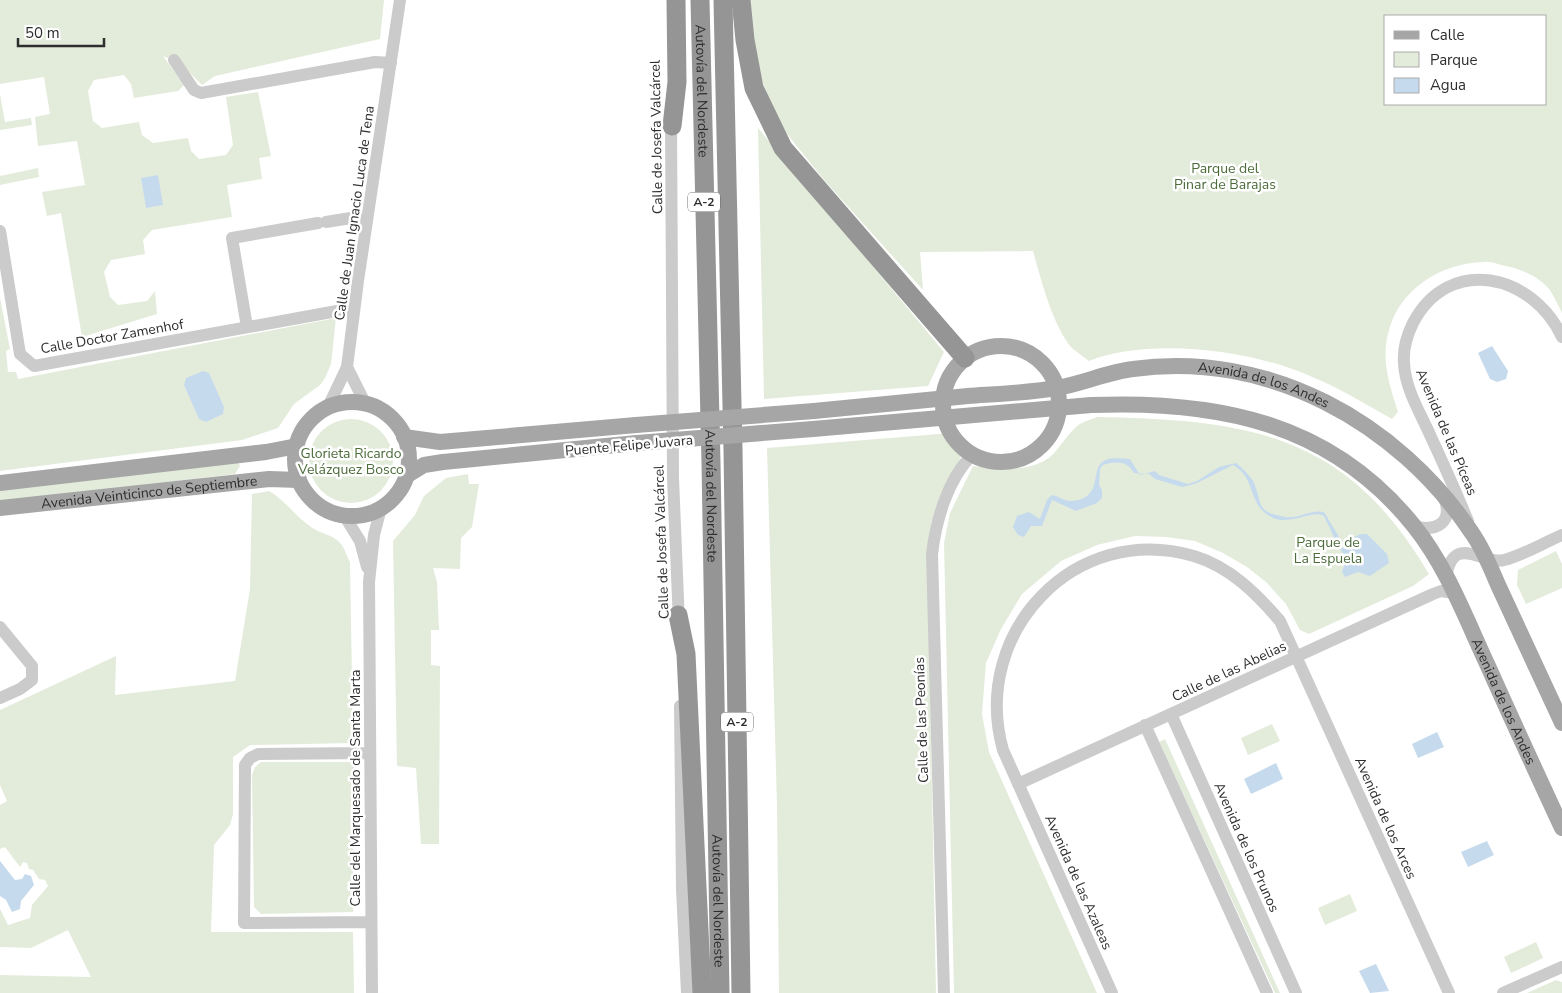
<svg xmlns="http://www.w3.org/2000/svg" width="1562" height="993" font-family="'Nunito Sans',sans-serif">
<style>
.green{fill:#e3ecdb;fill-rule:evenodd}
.water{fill:#c6daed}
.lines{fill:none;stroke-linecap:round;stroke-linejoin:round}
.minor{stroke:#cbcbcb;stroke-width:12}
.major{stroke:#a6a6a6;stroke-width:16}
.highway{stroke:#959595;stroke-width:19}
.major-bridge{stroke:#a6a6a6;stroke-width:16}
.labels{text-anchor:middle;stroke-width:5;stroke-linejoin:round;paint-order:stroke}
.shield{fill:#fff;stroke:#6d6d6d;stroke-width:1}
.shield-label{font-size:12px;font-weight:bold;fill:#2e2e2e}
.street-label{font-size:14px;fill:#2e2e2e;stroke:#fff}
.park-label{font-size:14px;fill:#4c6c3a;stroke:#fff}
</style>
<rect width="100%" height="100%" fill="#fff"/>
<path class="green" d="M0,0H384L380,39L215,76L202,85L180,63L163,56L184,85L178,91L134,98L131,84L124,75L94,80L88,91L93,121L102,128L139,122L142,135L153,143L188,138L191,151L199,159L226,155L233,145L226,97L258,92L271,156L259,158L262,179L227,185L232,217L152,230L143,240L145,254L111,260L104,272L110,297L118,305L147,301L155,291L157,314L82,337L61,213L47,216L42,192L85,185L77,141L38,146L35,117L50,114L44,77L0,84Z
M749,0H1562V313C1558,305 1554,296 1549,289C1539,277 1521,269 1506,266C1499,265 1491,261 1484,262C1440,263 1398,290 1388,334C1381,361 1390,386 1398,412L1392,419C1365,404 1338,387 1310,376C1251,350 1150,337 1089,361C1084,357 1078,353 1073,349C1053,328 1041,279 1033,251L920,252L923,290L824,180L780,125L756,66ZM1386,16H1546V104H1386Z
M0,94L5,122L31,118L32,125L0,130Z
M758,128L944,352L928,386L764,399Z
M38,168L39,177L0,185V176Z
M0,298L10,349L6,351L8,372H16L18,379L336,318L331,364L325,378L320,385L294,404L278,428L242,440L0,471Z
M1097,417C1249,420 1346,433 1429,574L1413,586L1309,634L1300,630L1286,604L1266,582L1247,567L1223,553L1195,541L1166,537L1135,536L1097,545L1061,561L1022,594L1001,629L986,663L982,714L989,752L1097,993H954L944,543L950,513L973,466C996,469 1030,473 1050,457C1060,448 1066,436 1076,427C1081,422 1090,420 1097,417Z
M309 461a42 42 0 1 1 84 0a42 42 0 1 1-84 0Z
M951,433L962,454L931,523L930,689L936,993H779L777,805L767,448Z
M238,461L240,466L235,474L0,502V488Z
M468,474L469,484H479L472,527L461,538L460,569L433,568L437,582L439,630H431V665L440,666L439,844H421L416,768L397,766L393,541L415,515L424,496L446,478Z
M269,491C285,500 295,516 311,527C320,534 333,534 341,544C345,549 347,557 350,562L353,743L250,745L233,757V814L230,825L214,845L211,932H353L354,993H0V975L91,977L68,930L31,948L0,947V909L8,925L30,918L32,905L48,886L45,880L39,879L33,870L29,869L27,863L23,862L20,867L5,847L0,849V805L7,801L0,785V710L116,656L115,695L235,681L250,589L252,494Z
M1556,551L1562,564V588L1526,604L1517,585L1518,570Z
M1272,724L1280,741L1248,755L1241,738Z
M1165,739L1280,993H1275L1159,742Z
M261,762H354L353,912L261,914L254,907L252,775L255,767Z
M1350,894L1357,911L1325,925L1318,908Z
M1536,942L1543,958L1511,973L1504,957Z
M1556,980L1562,982V993H1527Z"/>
<path class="water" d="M158,175L163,205L146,208L141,178Z
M1492,346L1508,371L1506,379L1497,382L1490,379L1478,353Z
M203,371L209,373L224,407L223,414L206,422L199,419L184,385L186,378Z
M1130,459L1140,475L1155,471L1159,475L1188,484L1197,481L1219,467L1236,463C1242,468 1251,476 1254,483C1263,504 1255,512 1285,517C1298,519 1311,509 1324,512L1338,535L1342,549C1350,541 1354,533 1367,534L1387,554L1389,563L1370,576L1358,572L1345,577L1342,572L1347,558L1339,548L1324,516C1312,509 1290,527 1271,517C1247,504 1257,479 1233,465L1195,484L1182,487L1155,479L1149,474L1134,473C1127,461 1116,461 1103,465L1100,469L1099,485L1102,490V498L1097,503L1076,511L1052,500L1042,526H1031L1024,537L1018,535L1013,527L1017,516L1029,512L1040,519L1047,500L1052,495C1058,496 1064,501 1071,501C1106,499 1088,466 1106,460C1113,457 1122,459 1130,459Z
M1437,732L1444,747L1418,758L1412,744Z
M1276,763L1283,779L1251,794L1244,779Z
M1487,841L1494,855L1468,867L1461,852Z
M0,861L15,880L22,879L25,874L31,876L34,885L21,901L20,909L12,912L6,900L0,896Z
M1376,964L1389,991L1370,993L1359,971Z"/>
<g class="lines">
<path class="minor" d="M174,60L194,90L201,93L375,62L391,63
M671,118L673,478L679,623
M326,222L351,218L367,219
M0,231L20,354L34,366L337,311H354
M247,327L232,238L318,223
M365,403L347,367L358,281L400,0
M328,407L347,367
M344,515L360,541L367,567
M1468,521C1456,492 1444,465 1431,437C1421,414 1405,389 1404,363C1403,349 1407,335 1413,323C1449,254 1533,274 1562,337
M1414,526C1436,532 1454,523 1444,498
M1446,578C1453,531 1484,566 1504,560C1524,555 1543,543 1562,535
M0,627L32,666V680L20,689L0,698
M680,706L682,889L687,993
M1171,714L1296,993
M1145,725L1267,993
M370,753L258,754L250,758L245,765L244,923L371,922
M1018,784L1433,594L1441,591L1454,593
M372,993L369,582L374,535L381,508
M944,993L932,554C936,520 948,479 972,455
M1112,993L1003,750C970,633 1075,521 1194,556C1230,567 1256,593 1280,621L1449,993
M1503,993L1562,967"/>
<g class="major">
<circle cx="1001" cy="404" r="58"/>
<circle cx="352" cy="459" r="57"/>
<path id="s1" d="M814,411C866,406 917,401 968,396C997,394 1027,393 1056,388C1082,384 1107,372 1133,369C1268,350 1398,422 1472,533C1484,550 1491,569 1499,587C1520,633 1541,678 1562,723"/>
<path id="s2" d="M813,429L1091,405C1217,400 1331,422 1414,526C1447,567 1466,619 1488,666C1512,720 1537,774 1562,828"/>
<path d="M404,437L440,442L636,425"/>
<path d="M406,476L424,465L443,462L637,443"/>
<path d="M0,483L266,452L297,446"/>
<path id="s3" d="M0,508L269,479L299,480"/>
</g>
<g class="highway">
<path id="s4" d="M700,0L711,462L720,993"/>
<path d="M723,0L733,450L741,993"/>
<path d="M741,0L745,40L754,88L783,148L965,358"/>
<path d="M672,126L677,82L676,0"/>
<path d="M678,615L686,654L702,993"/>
</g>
<path class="major-bridge" d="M636,425L814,411
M637,443L813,429"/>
</g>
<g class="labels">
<g class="shield">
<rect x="688" y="192.5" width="32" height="19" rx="4"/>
<rect x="721" y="712.5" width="32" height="19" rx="4"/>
</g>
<g class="shield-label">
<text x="704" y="206">A-2</text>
<text x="737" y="726">A-2</text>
</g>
<g class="street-label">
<text dy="5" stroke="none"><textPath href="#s4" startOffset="91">Autovía del Nordeste</textPath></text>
<text transform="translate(656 137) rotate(-91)" y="5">Calle de Josefa Valcárcel</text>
<text transform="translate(354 213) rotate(-82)" y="5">Calle de Juan Ignacio Luca de Tena</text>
<text transform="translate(112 336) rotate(-10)" y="5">Calle Doctor Zamenhof</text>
<text dy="5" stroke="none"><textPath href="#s1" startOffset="456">Avenida de los Andes</textPath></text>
<text transform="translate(1447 432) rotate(67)" y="5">Avenida de las Píceas</text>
<text transform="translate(629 445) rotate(-5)" y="5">Puente Felipe Juvara</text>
<text dy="5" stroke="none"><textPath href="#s3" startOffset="150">Avenida Veinticinco de Septiembre</textPath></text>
<text dy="5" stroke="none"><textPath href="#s4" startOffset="496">Autovía del Nordeste</textPath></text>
<text transform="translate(661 542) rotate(-92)" y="5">Calle de Josefa Valcárcel</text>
<text transform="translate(1229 671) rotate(-25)" y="5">Calle de las Abelias</text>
<text dy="5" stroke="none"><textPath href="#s2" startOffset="836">Avenida de los Andes</textPath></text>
<text transform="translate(921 720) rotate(-92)" y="5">Calle de las Peonías</text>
<text transform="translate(355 788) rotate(-90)" y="5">Calle del Marquesado de Santa Marta</text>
<text transform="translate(1386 818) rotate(66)" y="5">Avenida de los Arces</text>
<text transform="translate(1247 847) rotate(66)" y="5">Avenida de los Prunos</text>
<text transform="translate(1079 882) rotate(66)" y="5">Avenida de las Azaleas</text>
<text dy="5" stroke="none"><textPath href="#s4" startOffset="901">Autovía del Nordeste</textPath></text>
</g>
<g class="park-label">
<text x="1225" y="173">Parque del<tspan x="1225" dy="16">Pinar de Barajas</tspan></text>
<text x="351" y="458">Glorieta Ricardo<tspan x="351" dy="16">Velázquez Bosco</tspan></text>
<text x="1328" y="547">Parque de<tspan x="1328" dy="16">La Espuela</tspan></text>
</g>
</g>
<rect x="1384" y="15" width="162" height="90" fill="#ffffff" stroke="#ababab"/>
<rect x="1394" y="31" width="25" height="8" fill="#a6a6a6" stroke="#ababab"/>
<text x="1430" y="40" font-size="15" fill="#2e2e2e">Calle</text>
<rect x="1394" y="52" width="25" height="15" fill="#e3ecdb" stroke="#ababab"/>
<text x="1430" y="65" font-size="15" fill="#2e2e2e">Parque</text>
<rect x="1394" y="78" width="25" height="15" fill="#c6daed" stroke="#ababab"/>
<text x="1430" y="90" font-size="15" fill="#2e2e2e">Agua</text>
<path d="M18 38v8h86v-8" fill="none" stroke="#2e2e2e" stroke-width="2.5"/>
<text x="25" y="38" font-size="15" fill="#2e2e2e" stroke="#ffffff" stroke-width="4" paint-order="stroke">50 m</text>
</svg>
